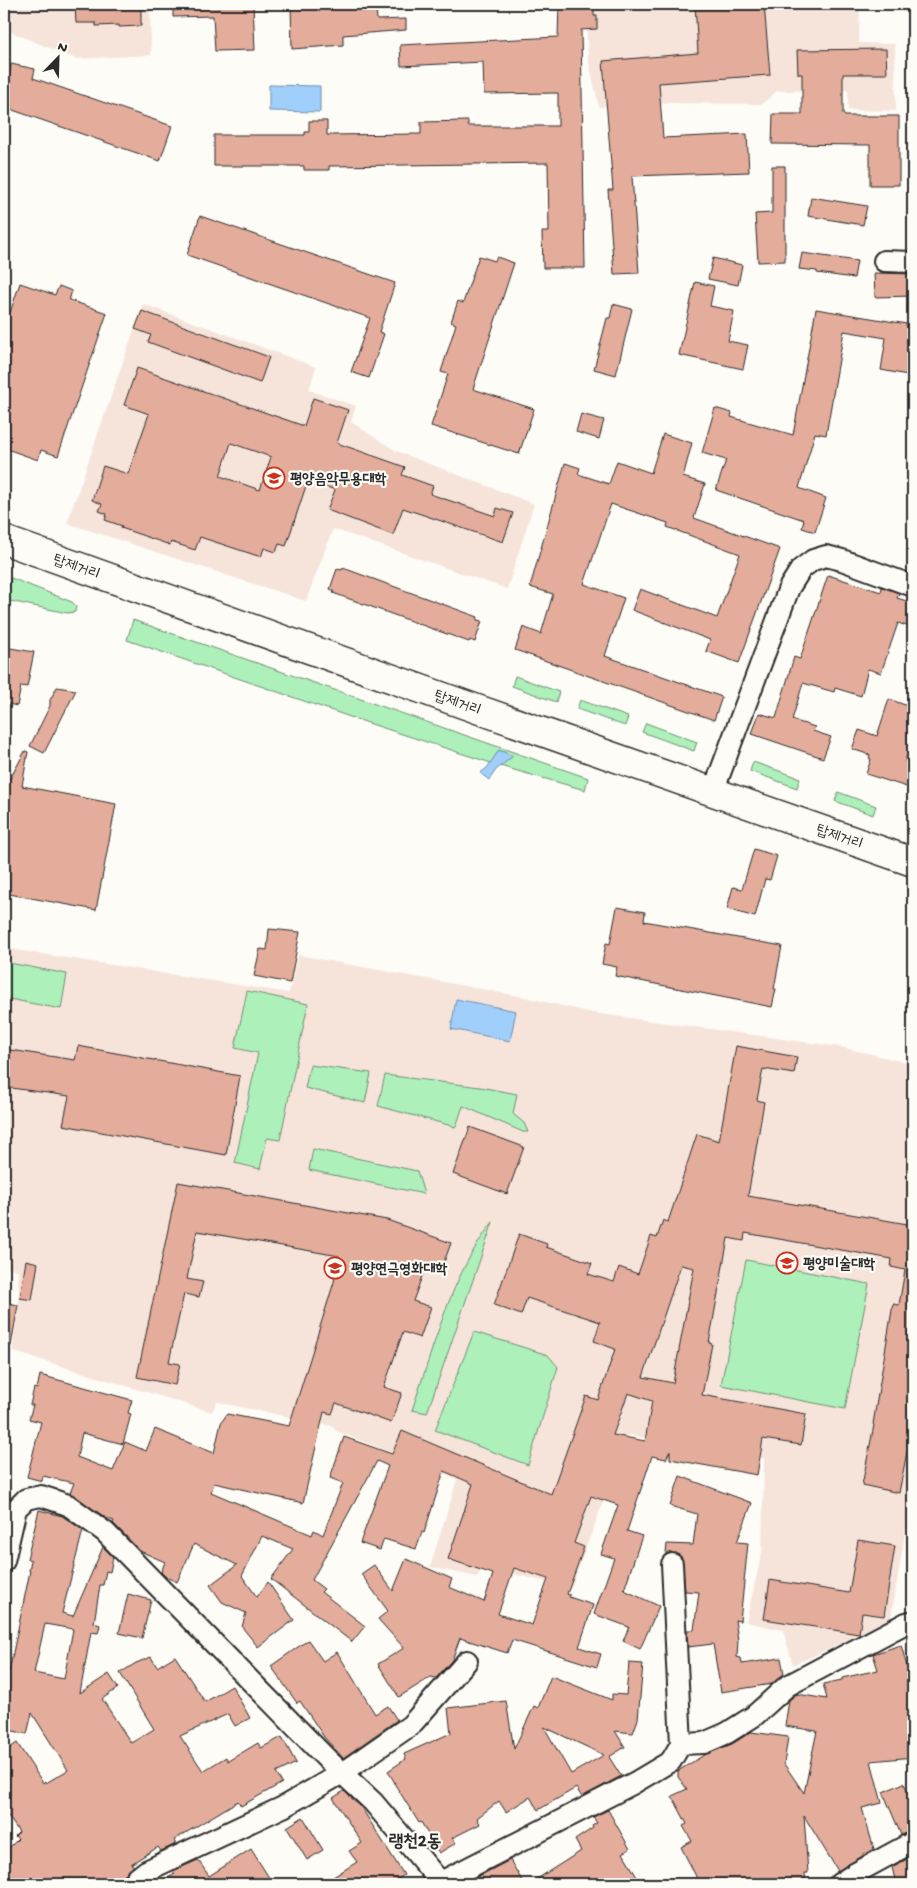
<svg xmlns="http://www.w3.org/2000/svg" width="917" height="1888" font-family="'Gochi Hand','Poor Story',sans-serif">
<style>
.built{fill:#f6e4db}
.green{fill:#aef0ba;stroke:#6c8e72}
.water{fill:#a0cffc;stroke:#718da8}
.building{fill:#e4ac9b;stroke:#2b2b2b;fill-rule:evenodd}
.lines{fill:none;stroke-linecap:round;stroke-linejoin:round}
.minor-casing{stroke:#2b2b2b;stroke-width:24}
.secondary-casing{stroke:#2b2b2b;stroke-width:31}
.minor{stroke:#fdfcf7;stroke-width:20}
.secondary{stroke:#fdfcf7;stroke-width:28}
.labels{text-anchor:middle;stroke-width:4.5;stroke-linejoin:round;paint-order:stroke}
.poi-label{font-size:15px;font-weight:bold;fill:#2b2b2b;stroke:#fdfcf7;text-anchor:start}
.street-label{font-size:15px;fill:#2b2b2b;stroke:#fdfcf7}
.quarter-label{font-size:18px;font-weight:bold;fill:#2b2b2b;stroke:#fdfcf7}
</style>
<rect width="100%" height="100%" fill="#fdfcf7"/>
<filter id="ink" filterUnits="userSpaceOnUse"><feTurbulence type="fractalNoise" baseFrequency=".02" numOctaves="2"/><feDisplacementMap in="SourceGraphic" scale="10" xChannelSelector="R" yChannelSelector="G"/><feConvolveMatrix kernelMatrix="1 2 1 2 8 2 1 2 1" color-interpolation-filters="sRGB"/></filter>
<g filter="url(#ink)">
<path class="built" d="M10,4H150L151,55L76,59L6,30Z
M594,4H860L859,43L895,44L896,111L848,110V90L777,91L762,104L663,103L599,107L588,58L586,16H594Z
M143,304L316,367L309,390L356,406L351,422L396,451L534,504L507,589L333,529L306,601L67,523Z
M4,948L289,993L298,955L524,997L593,1013L841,1047L913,1064V1485L891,1618L860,1635L793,1665L783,1630L746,1622L762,1552L764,1458L628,1435L571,1588L484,1567L477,1577L430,1567L457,1480L444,1473L336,1431L332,1426L217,1402L212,1412L12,1351L19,1306L18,1270L4,1267Z"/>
<path class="green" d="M11,578L72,602L76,606L75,612L67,613L5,600Z
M133,620L588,778L585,790L500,766L513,756L499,750L491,763L356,719L127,640Z
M515,676L559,692L556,702L512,686Z
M580,700L628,717L625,726L577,709Z
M646,723L697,742L694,751L642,732Z
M753,762L800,778L797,788L750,771Z
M838,792L876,806L873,815L835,801Z
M4,962L67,974L61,1009L4,998Z
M247,991L308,1004L280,1140L267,1138L260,1169L235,1163L258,1053L235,1048Z
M310,1065L371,1073L365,1103L305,1088Z
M385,1075L480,1087L517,1094L513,1114L524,1123L528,1132H523L463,1106L456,1127L378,1106Z
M313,1149L417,1171L424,1194L309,1170Z
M493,1222L427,1413L412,1410C434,1347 451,1274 493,1222Z
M746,1260L869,1284L845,1409L721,1385Z
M474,1332L548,1355L558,1367L528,1465L435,1430Z"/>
<path class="water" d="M269,85L320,86V112L269,111Z
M499,750L513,756L496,770L489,780L480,773L487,768Z
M456,999L516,1011L510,1041L451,1029Z"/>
<path class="building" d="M75,4H141V26L119,27V25L96,26V23H76Z
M173,4H253L255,50L215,51L213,16L173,17Z
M291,4H376L377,20L406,19V30L343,35V45L292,49Z
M559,4H594V16H597V29L581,30L585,268H543L542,232H549L548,163L329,166V170H304V166H214V135H305V132H309V121H327V135L421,134V122L468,121V126H558V93L484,94L483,62L401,66L400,45L558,37Z
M695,4H764L770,75L659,83L663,138L747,134L749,172L632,176L639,273L614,274L608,190H613L603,61L698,53Z
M886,49L887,74H843V114L845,116H899V185H870V145L772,144L773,114H802V74H798L797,50Z
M11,64L35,69L33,78L172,126L160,161L4,107Z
M772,166H785V261L758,262L755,214L772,213Z
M811,197L867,206L863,225L808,216Z
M200,216L395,283L379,332L384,334L369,378L351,372L370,318L187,255Z
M802,253L857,261L854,278L817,273V271L799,269Z
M479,256L495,261L497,257L514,263L473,389L534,409L519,454L431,426L448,374L441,372L456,324L451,322L458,301L463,303Z
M713,258L742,265L738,285L708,279Z
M874,273L913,274V296L875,297Z
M695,282L714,286L710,306L734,311L728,341L748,345L743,369L679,355Z
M20,283L55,295L59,286L72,291L69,300L107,313L58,456L41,450L38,460L4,448V330Z
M613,304L632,309L616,375L594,369L607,318H610Z
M816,309L913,325V376L881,370L886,338L844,331L826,435L815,433L799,488L826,498L815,532L802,528L804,520L716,490L726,460L702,453L715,408L732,413L731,417L793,435Z
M142,311L269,357L260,383L148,342L151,335L135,329Z
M137,368L304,426L313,398L348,410L337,443L405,467L402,475L433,486L430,494L495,516L497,508L513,513L503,542L403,508L393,535L327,510L335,490L308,480L286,546L279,544L276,552L264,548L261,557L200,537L195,550L171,542L170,545L121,528L122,526L105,520L107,514L99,511L102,504L92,500L103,466L128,474L149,414L124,405ZM231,443L271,457L260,490L220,476Z
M581,414L604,420L599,439L576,432Z
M663,434L692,443L683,477L705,484L694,518L780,549L739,663L706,651L710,640L632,610L640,589L717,618L740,554L667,527L668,523L611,504L584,584L624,598L605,656L722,697L714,720L515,650L523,627L541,634L553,594L530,587L565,463L580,468L578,474L609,484L617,461L651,473Z
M343,568L478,617L477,620L482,621L475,642L470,640L469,642L333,593L334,591L330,589L337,569L342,570Z
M828,575L881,592L882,587L899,593L897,598L913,603V628L898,623L881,673L868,669L861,696L835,688L834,692L803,683L792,720L815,727L813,731L831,737L823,758L752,734L759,713L776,718L794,657L800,659Z
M4,647L34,652L27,687L21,686L17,706L4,703Z
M57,687L76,690L44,753L30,746L50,706V700Z
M889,699L913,708V737L905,761L913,763V789L866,774L871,759L869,758L870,755L852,749L859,730L877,736Z
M25,751L28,752L22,786L116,804L96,910L4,893V777L10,779Z
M754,849L777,856L770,880L765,879L755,917L727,909L733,887L742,889Z
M617,907L645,912L644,921L782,946L774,989H776L772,1007L615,976L617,967L602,964L606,943L610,944Z
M269,929L300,932L290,983L254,976L260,949L267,950Z
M78,1046L240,1076L226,1155L63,1125L69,1096L4,1087V1049L75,1060Z
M736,1046L797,1057L794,1074L763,1069L757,1100L764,1102L748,1196L913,1225V1431H911L899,1493L862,1485L874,1425L873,1424L893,1304L899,1305L905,1270L891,1267L892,1259L745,1233L744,1241L728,1238L709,1343L712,1344L702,1395L806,1414L801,1445L763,1439L757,1475L670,1459V1451L666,1459L652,1456L627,1531L642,1536L624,1590L659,1606L640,1649L623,1641L629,1627L594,1614L614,1558L601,1554L618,1505L591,1496L574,1543L584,1547L567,1594L570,1595L569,1597L593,1605L579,1647L601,1654L597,1667L512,1640L507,1653L460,1638L452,1660L436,1678L431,1677L399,1697L378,1664L404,1648L378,1619L388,1611L361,1574L374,1565L393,1591L406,1559L452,1579L449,1587L484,1602L493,1574L448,1559L473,1484L444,1471L424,1533L422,1532L416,1549L384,1539L380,1550L360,1543L388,1466L377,1461L312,1580L324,1589L321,1592L365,1626L352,1642L271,1579L293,1549L262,1536L242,1576L257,1597L268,1582L294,1620L258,1647L242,1627L246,1613L222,1602L210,1585L237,1565L194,1544L177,1582L166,1577L161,1572L165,1562L140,1551L113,1523L114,1521L106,1518L70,1493L74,1483L43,1476L42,1481L27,1477L41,1422L29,1419L33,1405H30L34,1388L37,1389L40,1375L132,1400L128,1413L131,1414L123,1444L82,1433L77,1457L113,1471L125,1442L146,1451L155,1429L214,1453L221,1423L227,1414L289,1426L334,1282L339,1256L197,1231L187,1279L203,1282L199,1297L184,1294L169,1362L180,1364L175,1385L137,1377L178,1182L387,1220L451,1243L440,1273L425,1268L413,1301L431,1307L420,1338L403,1332L384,1387L402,1393L391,1423L336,1403L332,1414L324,1412L303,1503L214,1483L211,1492L312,1535L314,1530L323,1535L343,1483L330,1478L344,1437L392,1454L402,1431L551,1494L586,1396L598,1400L615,1349L594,1341L600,1322L527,1298L521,1315L494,1305L519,1234L547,1244L546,1247L592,1263L588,1274L614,1282L619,1267L638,1274L651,1236L657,1238L663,1220L668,1222L697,1134L719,1141ZM681,1265L694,1268L673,1383L643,1377ZM628,1393L652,1401L645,1441L613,1435ZM514,1568L548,1579L532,1625L498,1614Z
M470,1127L524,1147L507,1194L453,1174Z
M26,1260L38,1263L32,1300L20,1298Z
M4,1302L18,1305L11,1346H4Z
M680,1476L752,1503L737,1542L748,1543L740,1621L735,1620L738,1640L737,1657L741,1658L742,1664L781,1658L784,1674L772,1684L721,1692L713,1644L688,1647L687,1630H694L699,1592L685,1591L682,1558L677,1553L666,1554L667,1544L693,1545L697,1514L670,1506Z
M39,1510L62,1516L83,1530L62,1613L73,1616L103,1547L113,1557L110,1572L106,1571L103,1585H100L94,1623L100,1625L98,1633L91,1632L80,1693L109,1674L118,1688L102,1699L131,1743L154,1729L120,1673L136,1663L151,1657L157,1667L175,1656L205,1702L232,1686L250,1718L235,1726L228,1714L180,1736L203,1771L226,1757L228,1761L258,1743L261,1748L282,1737L296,1763L276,1773L282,1783L241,1806L238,1801L174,1840L176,1844L161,1851L158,1847L131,1864L134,1866L125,1874L122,1884H4V1853L18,1839L15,1836L19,1832L4,1810V1752L17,1743L43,1783L45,1781L46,1783L68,1770L32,1713L27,1734L4,1729V1670L9,1672L30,1571H29L31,1560L27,1559ZM45,1624L73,1629L64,1679L34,1673Z
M858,1540L895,1546L884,1616L862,1613L859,1634L764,1619L770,1580L849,1593Z
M128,1594L151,1600L142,1638L119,1633Z
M308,1640L323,1661L337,1652L375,1714L388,1706L397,1720L343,1758L324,1737L300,1701L297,1703L271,1666Z
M901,1645L913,1688V1705L908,1706L913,1726V1757L871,1761L882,1803L862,1808L874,1849L838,1871L804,1816L808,1873H805L806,1884H700L681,1847L692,1841L683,1826L687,1824L672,1796L687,1789L678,1777V1771L704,1755L732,1744L751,1732L788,1737L784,1764L804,1793L817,1731L785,1726L789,1700L797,1694L827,1699L823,1684L842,1680V1678L878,1670L873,1654Z
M629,1663L643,1664L638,1719L633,1733L615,1731L625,1747L609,1757L621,1776L582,1797L576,1788L538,1810L530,1797L506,1812L499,1801L477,1818L480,1824L452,1838L456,1843L439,1853L421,1822L419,1823L394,1783H395L388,1771L406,1759L404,1754L451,1733L448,1708L506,1701L514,1749L534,1706L538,1708L551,1676L612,1700V1694L626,1695ZM544,1727L604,1755L571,1774Z
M904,1783L913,1805V1830L901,1835L883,1792Z
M344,1791L361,1807L404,1875L390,1884H322L357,1862L349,1851L362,1843L333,1798Z
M608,1810L630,1849L623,1853L641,1884H529L581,1851L575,1840L593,1828L592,1826L597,1823L593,1817Z
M303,1817L323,1850L307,1860L287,1827Z
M251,1849L273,1884H157L175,1874L173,1871L198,1860L209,1876Z
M911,1857L913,1868V1884H896L892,1867Z
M510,1860L524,1884H464L479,1876Z"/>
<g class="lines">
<g class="minor-casing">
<path id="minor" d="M884,261L913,262
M713,792L789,588L801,569L813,560L826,556L842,560L913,586
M4,1561L16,1509L26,1499L41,1496L68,1505L105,1532L328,1760L373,1802L442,1884
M681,1744L704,1743L727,1733L754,1716L787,1686L906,1623L913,1621
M134,1884L136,1879L146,1871L283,1807L342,1773L411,1725L467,1661
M437,1884L634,1783L671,1761L681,1744L672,1564
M839,1884L854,1874L913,1842"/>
</g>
<g class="secondary-casing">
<path id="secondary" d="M4,540L477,709L913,862"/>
</g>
<use href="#minor" class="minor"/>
<use href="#secondary" class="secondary"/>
</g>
</g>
<defs>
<g id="university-ring" transform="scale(1.125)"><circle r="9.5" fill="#fdfcf7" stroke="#c8321e" stroke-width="1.5"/><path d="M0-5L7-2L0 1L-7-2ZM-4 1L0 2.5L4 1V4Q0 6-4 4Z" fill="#c8321e"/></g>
</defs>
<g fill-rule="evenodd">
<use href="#university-ring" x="274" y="478"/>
<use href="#university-ring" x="787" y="1263"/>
<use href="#university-ring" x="335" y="1268"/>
</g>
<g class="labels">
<g class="poi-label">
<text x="290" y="483">평양음악무용대학</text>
<text x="803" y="1268">평양미술대학</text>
<text x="351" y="1273">평양연극영화대학</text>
</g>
<g class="street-label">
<text transform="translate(77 566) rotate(20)" y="5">탑제거리</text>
<text transform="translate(458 702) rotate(20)" y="5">탑제거리</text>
<text transform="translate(840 836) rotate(19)" y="5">탑제거리</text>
</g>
<g class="quarter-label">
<text x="415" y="1846">랭천2동</text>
</g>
</g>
<rect width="917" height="1888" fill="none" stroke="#fdfcf7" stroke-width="20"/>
<rect x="10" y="10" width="897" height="1868" fill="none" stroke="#2b2b2b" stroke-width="2" filter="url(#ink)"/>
<g transform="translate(58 58) rotate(23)" stroke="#fdfcf7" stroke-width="4" paint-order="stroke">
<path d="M0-4L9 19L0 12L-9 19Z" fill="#2b2b2b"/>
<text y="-8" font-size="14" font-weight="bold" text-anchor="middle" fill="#2b2b2b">N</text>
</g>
</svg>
